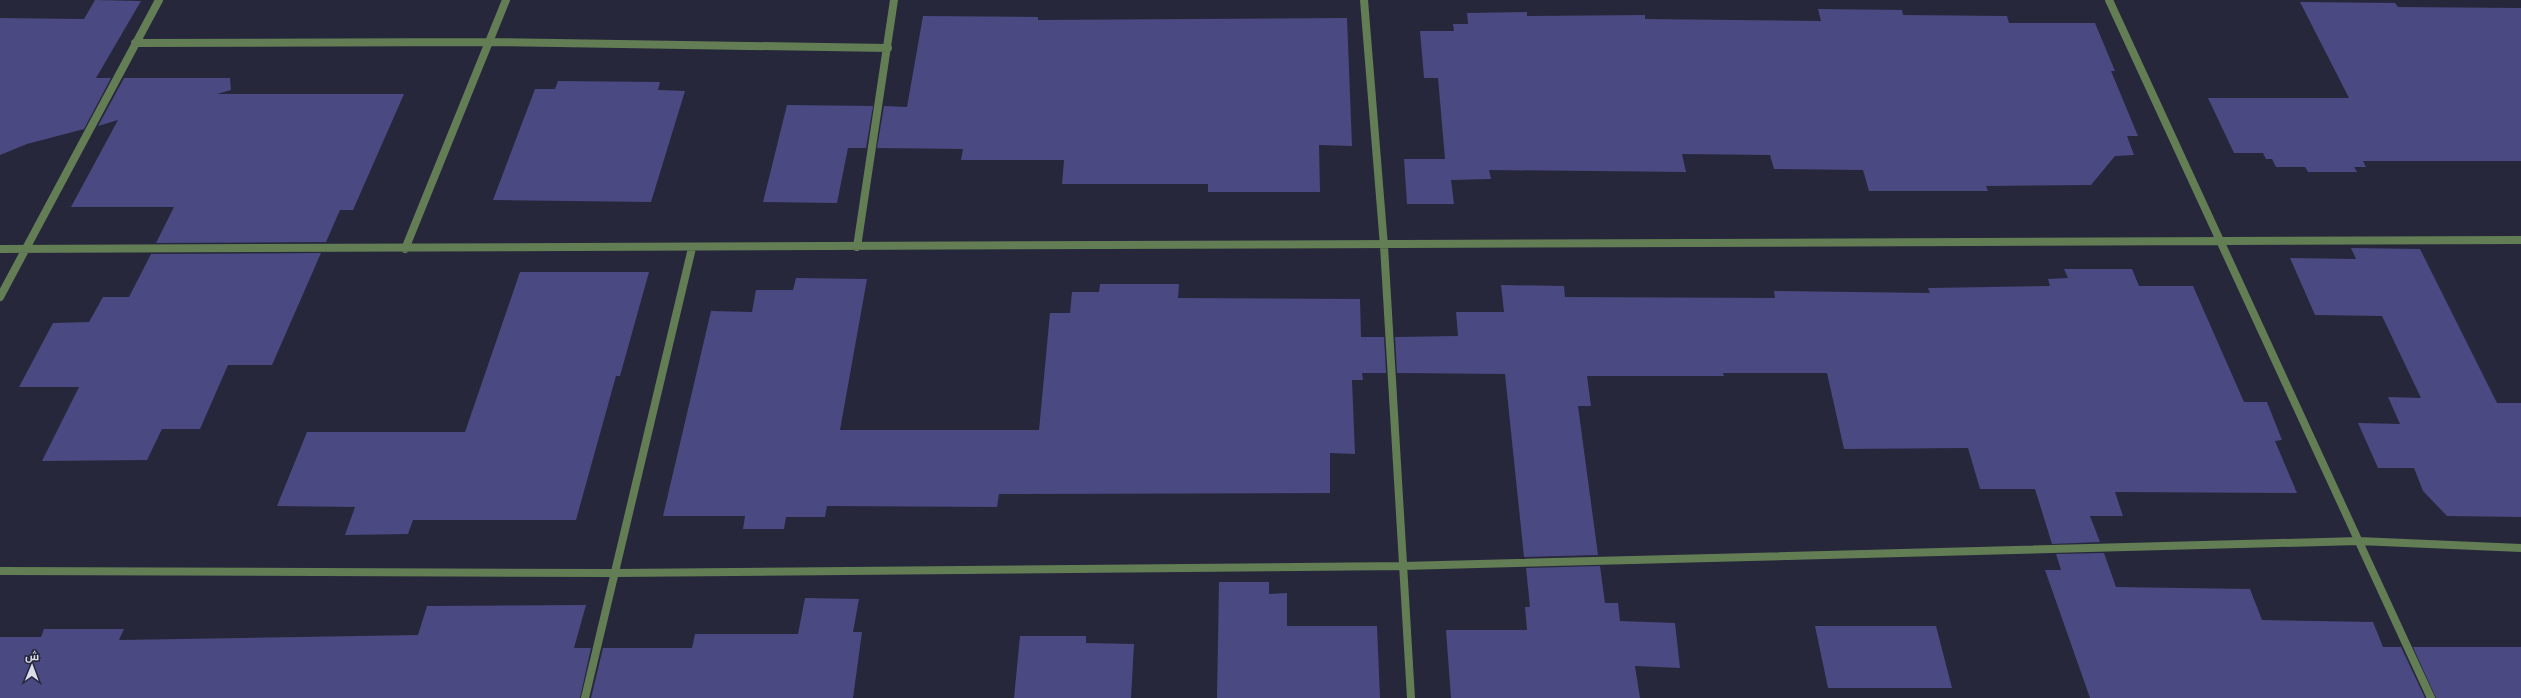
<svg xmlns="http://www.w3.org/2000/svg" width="2521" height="698" font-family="'Nunito Sans',Cairo,sans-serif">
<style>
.building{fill:#4a4981}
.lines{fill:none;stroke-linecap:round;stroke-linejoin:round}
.street{stroke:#637d54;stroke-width:8}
</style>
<rect width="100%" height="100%" fill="#26273b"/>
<path class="building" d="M95,0L141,1L96,78H111L84,129L27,144L0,155V18L84,19Z
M2300,2L2395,3L2398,7L2521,8V161H2363L2366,167H2354L2357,172H2308L2305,167H2276L2272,159H2266L2263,153H2234L2208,98H2349Z
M1818,9L1902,10L1903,15L2007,16L2009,23H2095L2115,71H2111L2138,136H2127L2134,155L2115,156L2091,185L1986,186L1988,191H1869L1863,170L1774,169L1770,155L1682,154L1686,172L1489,170L1491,179L1451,180L1454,204H1407L1404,159H1445L1438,78H1424L1420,31H1454L1453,24H1468L1467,13L1527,12V16L1645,15V19L1821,21Z
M923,16L1038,17V20L1347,18L1352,146L1319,145L1320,192H1208V184H1062L1064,160H961L963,149L877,148L884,106L907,107Z
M124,78H230L231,90L217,94H404L353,210H340L326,242L156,243L174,207H71L118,120L98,126Z
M558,81L660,82L658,90L685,91L651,202L493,200L535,89H555Z
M787,105L873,106L866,148H848L837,203L763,202Z
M2351,248L2420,249L2497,403H2521V517L2447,516L2423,491L2414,468H2378L2358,423L2400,424L2388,397L2421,398L2382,316L2315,315L2290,258L2356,259Z
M321,253L272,365H228L200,429H162L147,460L42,461L79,387H19L53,323L89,322L103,297H129L151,254Z
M2064,269H2132L2139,286H2193L2244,402H2267L2282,440L2275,441L2297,493L2115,492L2123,516H2090L2100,542L2052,544L2035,489H1980L1968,448L1844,449L1827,373H1723L1724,376H1587L1591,406H1578L1598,555L1524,557L1505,374L1397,373L1395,337L1458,336L1456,312H1504L1501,285L1564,286L1565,297L1775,298L1774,291L1930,293L1928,288L2050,286L2048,279L2068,278Z
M520,272H649L620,376H616L576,520H413L408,534L345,535L355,507L277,506L307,432H465Z
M796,278L867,279L840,430H1039L1050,313H1070L1072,292H1099L1100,284H1179L1178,298L1360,299L1361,337H1384L1386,373H1362L1363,380H1352L1355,454L1330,453V493L999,494L997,507L827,506L825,517H786L784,529H743L745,516H663L711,311L752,312L756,290H793Z
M2104,553L2116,587L2250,589L2262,620L2373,622L2383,647H2401L2425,698H2090L2045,570H2061L2056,554Z
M1600,566L1605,603H1618L1620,621L1675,623L1680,668L1635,666L1640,698H1451L1446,630H1527L1525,607H1530L1526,568Z
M1219,582H1269V594L1287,593V626H1377L1380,698H1217Z
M805,598L859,599L853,632H862L853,698H591L603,648H692L695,634H798Z
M586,605L574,648H591L580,698H0V637H41L44,629H124L119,640L418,635L427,606Z
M1815,626H1936L1952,688H1828Z
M1020,636H1086V643L1134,644L1131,698H1014Z
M2413,647H2521V698H2436Z"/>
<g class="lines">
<path class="street" d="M1364,0L1384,246L1411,698
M2109,0L2431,698
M135,43L490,42L888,48
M857,247L894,0
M0,249L2521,240
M405,249L506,0
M0,297L159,0
M0,571L615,573L1403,566L2359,541L2521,548
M585,698L692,248"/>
</g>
<g transform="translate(32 666) rotate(1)" stroke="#26273b" stroke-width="3" paint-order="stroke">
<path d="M0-3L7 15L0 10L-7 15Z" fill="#dcddea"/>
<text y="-6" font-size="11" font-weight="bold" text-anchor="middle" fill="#dcddea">ش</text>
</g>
</svg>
